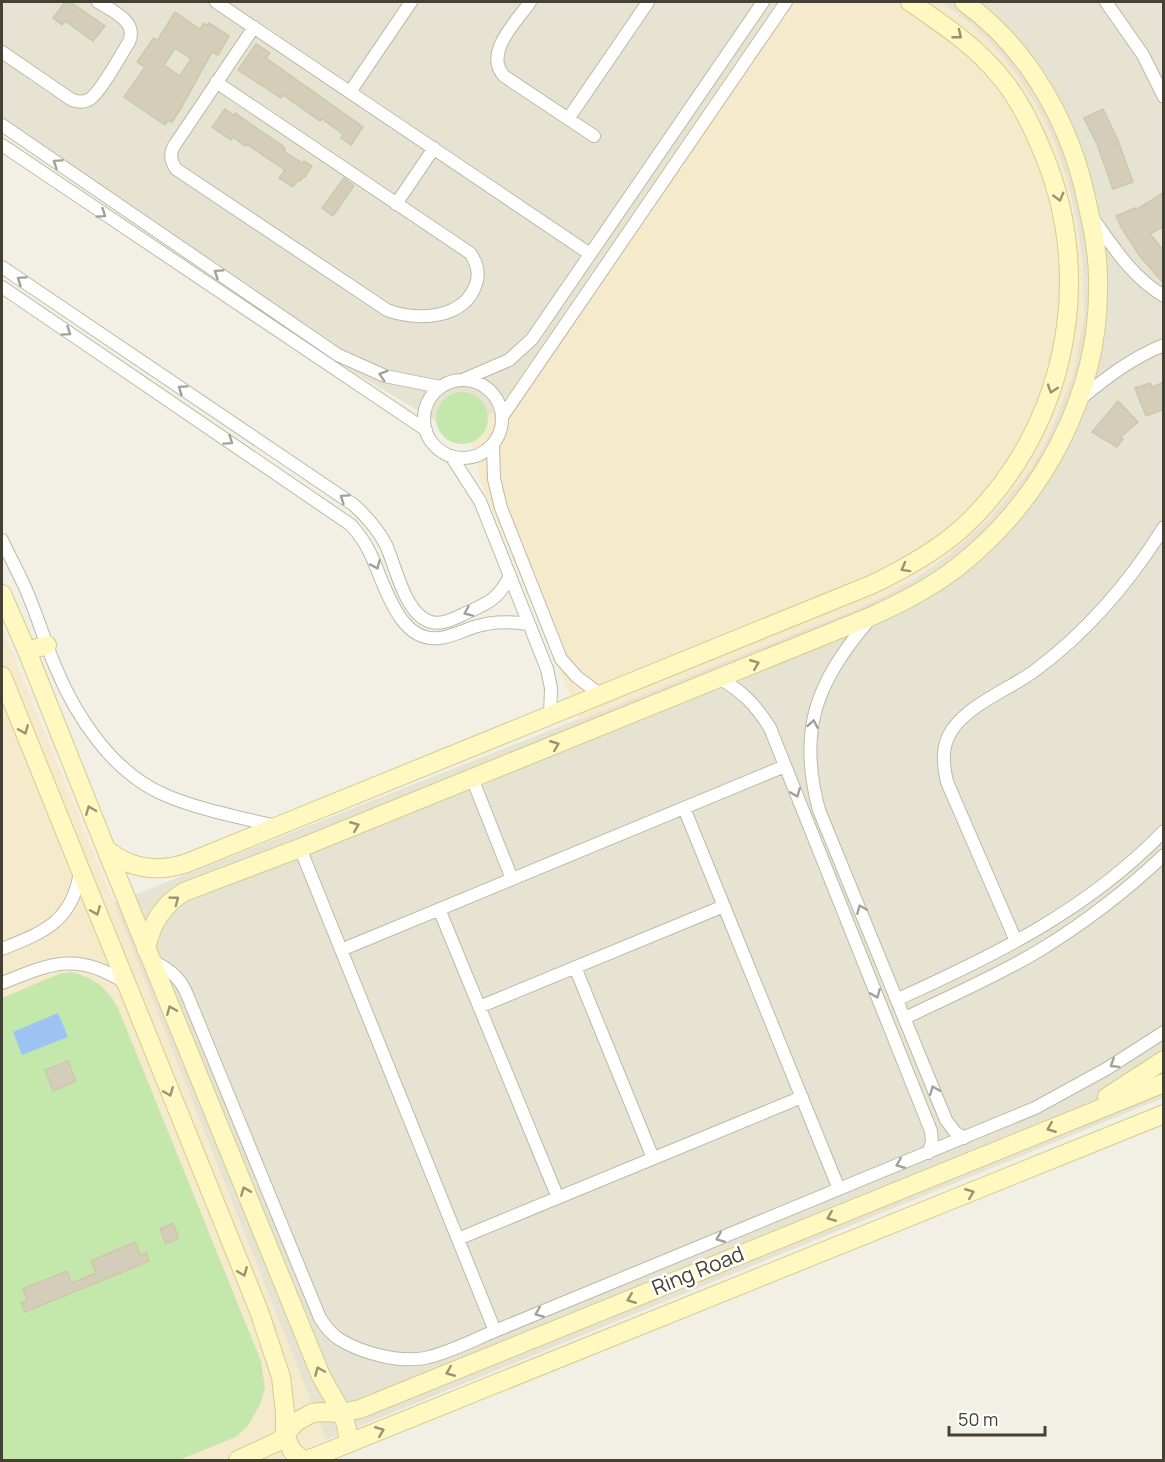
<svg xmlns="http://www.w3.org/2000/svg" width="1165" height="1462" font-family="Manrope,sans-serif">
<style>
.residential{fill:#e6e3d2}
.commercial{fill:#f6eacd}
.green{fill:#c4e8ab}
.water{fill:#9dc3f2}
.building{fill:#d4cdb9;stroke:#cfc6ac;stroke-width:1.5;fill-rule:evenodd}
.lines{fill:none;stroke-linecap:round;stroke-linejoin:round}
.street-casing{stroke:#beb9a6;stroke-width:14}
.secondary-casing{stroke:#d4cc92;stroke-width:20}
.street{stroke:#fff;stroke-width:12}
.secondary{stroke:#fff9c1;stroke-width:18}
.oneway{stroke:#989373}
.oneway2{stroke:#a2a09a}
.labels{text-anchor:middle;stroke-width:5;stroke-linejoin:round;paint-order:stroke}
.street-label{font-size:21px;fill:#444034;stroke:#fff}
</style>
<rect width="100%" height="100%" fill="#f2f0e4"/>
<path class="residential" d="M2,2H777L504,401L486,419L442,425L350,370L2,134Z
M941,2H1163V1098L326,1440L114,903L859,608L916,578L950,554L992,516L1030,470L1044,445L1059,412L1084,318L1083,265L1077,223L1068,183L1055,143L1037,106L1002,56L973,26Z"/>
<path class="commercial" d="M777,2H941L988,40L1015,72L1037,106L1055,143L1068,183L1077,223L1083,265L1084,318L1073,376L1044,445L1030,470L992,516L950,554L889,594L859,608L580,720L481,482L468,427L486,419L504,401Z
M2,627L114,903L326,1440L276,1460H2Z"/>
<path class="green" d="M436 418a26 26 0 1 1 52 0a26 26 0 1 1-52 0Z
M71,972C94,977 107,988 118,1008L261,1361L265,1388L260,1405L247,1427L236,1437L179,1460H2V998L59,974Z"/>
<path class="water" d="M58,1013L68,1037L22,1055L13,1032Z"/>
<path class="building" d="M65,2H70L105,26L93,41L65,21L62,25L53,18Z
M175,12L200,29L204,23L207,25L209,23L229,36L218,55L212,52L181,108L172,122L168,120L165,125L124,97L145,67L137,62L154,38L157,41ZM175,48L191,59L180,76L164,65Z
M256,44L270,53L266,58L363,127L351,145L341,138L343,134L322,119L320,121L283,95L281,98L238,70Z
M225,109L233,115L235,113L258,129L283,146L285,149L284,151L302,163L304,161L312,166L305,177L304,176L300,181L298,180L293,187L279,178L285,170L248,145L245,146L233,137L231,140L212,127Z
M1103,109L1117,138L1133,182L1113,189L1097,144L1084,118Z
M344,178L354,186L333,216L322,208Z
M1164,192V226L1150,234L1164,251V284L1139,255L1121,227L1116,216L1135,208L1136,210Z
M1164,382V409L1146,416L1135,388L1150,383L1152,387Z
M1118,401L1138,422L1121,437L1123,439L1117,447L1092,432Z
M68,1061L76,1081L53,1091L45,1070Z
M173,1223L179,1238L166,1244L160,1229Z
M135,1242L140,1255L146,1252L149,1261L25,1312L21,1303L27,1300L23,1289L67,1271L71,1282L77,1281L96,1273L91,1261Z"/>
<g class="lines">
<g class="street-casing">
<path id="street" d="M216,2L590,254
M530,2C517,21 483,53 504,76L594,136
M1106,2L1143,55L1164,97
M2,52L72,100C78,102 84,103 90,99C102,90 120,56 129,42C138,22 113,11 98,2
M216,82L470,253C477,263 480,273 476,284C464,320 416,321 387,310L176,169C170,160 169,152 176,143L254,27
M350,92L411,2
M568,119L648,2
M2,125L338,355L385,376L440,387
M2,145L426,430
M396,204L434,148
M1094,220C1114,248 1133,278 1164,296
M2,267L354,505C367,517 378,529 386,545C396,567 405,615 431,622C443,625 455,618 466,613C489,603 499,598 510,576
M2,287L351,525C358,533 364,541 369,551C384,580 397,643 439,638C451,637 462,631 474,627C492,621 509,621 528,624
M465,379L509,360L532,339L763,2
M424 419a39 39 0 1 1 78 0a39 39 0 1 1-78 0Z
M1079,400C1106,378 1131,358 1164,345
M502,417L786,2
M493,445L494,479L501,508L561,659L577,677L601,695
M451,456L480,501L547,669L551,688L550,716
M2,540C9,555 17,570 24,585C36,611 44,640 55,666C76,717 113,773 165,795C200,810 239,817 275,826
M869,620C817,682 797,729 819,810L946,1120L955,1132L964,1138
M719,678C743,692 755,704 770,728L931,1131L932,1143L928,1153
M472,778L512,879
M684,808L839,1189
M300,848L495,1331
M439,909L558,1198
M1016,941L947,782C943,764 941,746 952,730C970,703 1011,689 1037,669C1089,630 1129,583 1164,527
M2,949C44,932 72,922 80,872
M341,950L785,766
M151,960C167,968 178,975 186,992L320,1318C325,1326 331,1334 339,1339C361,1353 399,1363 425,1358C449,1353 473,1340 495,1331L1035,1108L1108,1068L1164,1032
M575,967L653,1158
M2,983C50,964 76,951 124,982
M898,999C995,955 1088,910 1164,831
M479,1007L724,906
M905,1018C950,996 997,976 1040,950C1084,923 1126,891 1164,855
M458,1239L802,1097"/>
</g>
<g class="secondary-casing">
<path id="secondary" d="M2,594L27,651L106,849L321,1376C332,1397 350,1419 348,1444
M27,651L47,645
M2,676L259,1311L281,1377L285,1412V1435L292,1451L303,1460
M106,849C130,869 157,873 187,863L873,584C904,569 935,552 961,529C1064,435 1097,283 1044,155C1033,128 1021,102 1003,80C977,47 944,25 910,2
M146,949C151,924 162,905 184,892L300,848L872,616C901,603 930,588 955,569C1044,500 1101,392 1098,279C1098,247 1090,216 1083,185C1065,114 1024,45 964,2
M1107,1097L1164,1060
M238,1460L279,1441L296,1422L312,1413L321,1412L341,1413L360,1409L1164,1083
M307,1460L1164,1114"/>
</g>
<use href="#street" class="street"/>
<use href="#secondary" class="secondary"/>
</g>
<defs><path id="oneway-chevron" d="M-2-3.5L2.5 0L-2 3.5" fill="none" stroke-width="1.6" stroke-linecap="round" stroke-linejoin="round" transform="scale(1.5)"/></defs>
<g class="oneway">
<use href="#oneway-chevron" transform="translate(958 35) rotate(38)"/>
<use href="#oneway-chevron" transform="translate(1059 197) rotate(75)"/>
<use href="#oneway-chevron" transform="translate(1052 389) rotate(108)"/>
<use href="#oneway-chevron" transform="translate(905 568) rotate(151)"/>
<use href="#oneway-chevron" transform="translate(755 664) rotate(-22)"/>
<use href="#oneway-chevron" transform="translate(24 730) rotate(68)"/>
<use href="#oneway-chevron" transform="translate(555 745) rotate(-22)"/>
<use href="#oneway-chevron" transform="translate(90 810) rotate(-112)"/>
<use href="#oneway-chevron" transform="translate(355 826) rotate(-22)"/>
<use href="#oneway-chevron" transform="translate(175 900) rotate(-37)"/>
<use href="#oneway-chevron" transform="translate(96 911) rotate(68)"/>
<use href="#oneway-chevron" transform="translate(171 1010) rotate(-112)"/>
<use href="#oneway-chevron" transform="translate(169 1092) rotate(68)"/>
<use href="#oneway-chevron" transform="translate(1051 1128) rotate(158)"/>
<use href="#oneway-chevron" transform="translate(245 1191) rotate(-112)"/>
<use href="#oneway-chevron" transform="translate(970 1193) rotate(-22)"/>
<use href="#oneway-chevron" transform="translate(831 1217) rotate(158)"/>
<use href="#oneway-chevron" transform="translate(243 1272) rotate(68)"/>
<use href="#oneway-chevron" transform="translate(631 1299) rotate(158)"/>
<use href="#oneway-chevron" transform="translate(319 1371) rotate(-113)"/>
<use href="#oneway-chevron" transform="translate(450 1372) rotate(158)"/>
<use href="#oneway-chevron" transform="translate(380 1431) rotate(-22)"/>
</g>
<g class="oneway2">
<use href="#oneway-chevron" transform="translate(57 163) rotate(-146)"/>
<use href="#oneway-chevron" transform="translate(102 214) rotate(34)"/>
<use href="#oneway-chevron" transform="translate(218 273) rotate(-146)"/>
<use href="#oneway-chevron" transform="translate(21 280) rotate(-146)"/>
<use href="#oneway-chevron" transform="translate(67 332) rotate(34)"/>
<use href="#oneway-chevron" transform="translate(383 375) rotate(-162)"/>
<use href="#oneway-chevron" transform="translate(182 389) rotate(-146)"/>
<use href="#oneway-chevron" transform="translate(229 441) rotate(34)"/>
<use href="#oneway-chevron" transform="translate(344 498) rotate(-146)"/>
<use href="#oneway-chevron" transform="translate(376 565) rotate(66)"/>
<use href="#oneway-chevron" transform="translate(468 612) rotate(156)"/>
<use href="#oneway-chevron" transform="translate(813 724) rotate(-80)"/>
<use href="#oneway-chevron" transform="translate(796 793) rotate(68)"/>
<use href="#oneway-chevron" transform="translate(861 909) rotate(-113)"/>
<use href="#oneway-chevron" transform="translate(876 994) rotate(68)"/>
<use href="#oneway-chevron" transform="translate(1114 1064) rotate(148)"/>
<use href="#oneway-chevron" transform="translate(934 1090) rotate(-112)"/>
<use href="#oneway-chevron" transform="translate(900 1164) rotate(158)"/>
<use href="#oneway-chevron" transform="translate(720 1238) rotate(158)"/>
<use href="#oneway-chevron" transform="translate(539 1313) rotate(158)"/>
</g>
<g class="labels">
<g class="street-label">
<text transform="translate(698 1271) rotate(-22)" y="7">Ring Road</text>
</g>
</g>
<rect width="1165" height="1462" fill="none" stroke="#444034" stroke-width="6"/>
<path d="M949 1426v9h96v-9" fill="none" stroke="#444034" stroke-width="3"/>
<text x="958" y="1426" font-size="18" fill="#444034" stroke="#ffffff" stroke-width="4.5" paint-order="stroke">50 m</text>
</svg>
